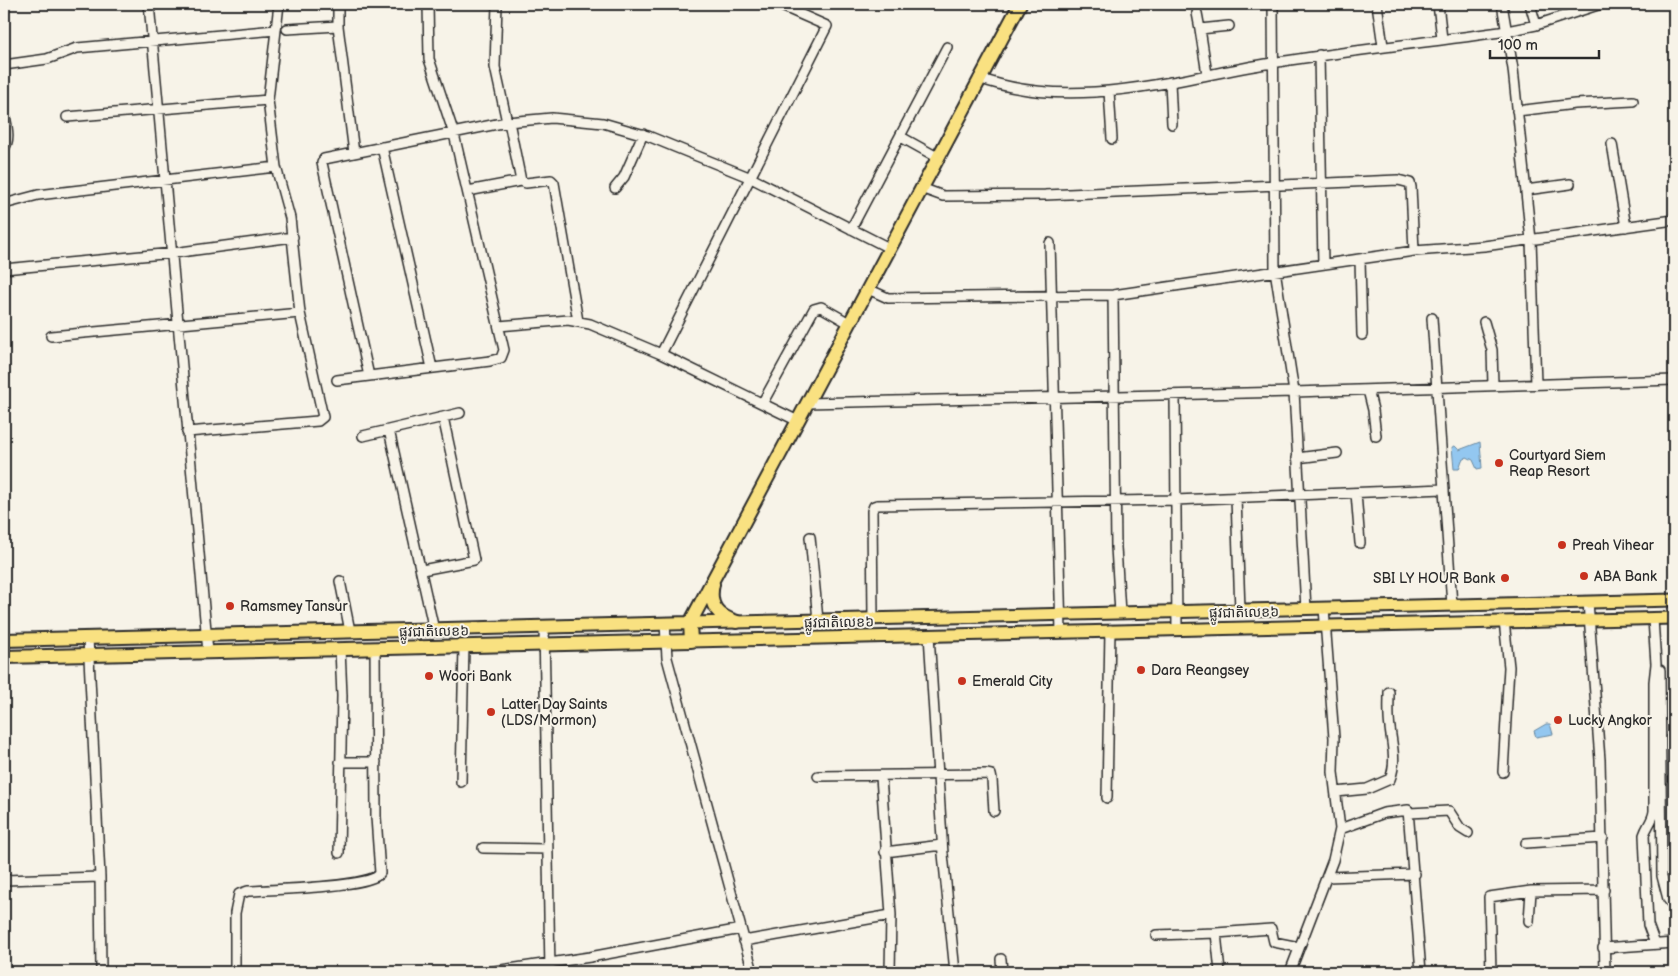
<svg xmlns="http://www.w3.org/2000/svg" width="1678" height="976" font-family="'Balsamiq Sans','Noto Sans Khmer',sans-serif">
<style>
.water{fill:#93c7f0;stroke:#6989a1}
.lines{fill:none;stroke-linecap:round;stroke-linejoin:round}
.minor-casing{stroke:#2b2b2b;stroke-width:12}
.major-casing{stroke:#2b2b2b;stroke-width:15}
.highway-casing{stroke:#2b2b2b;stroke-width:16}
.minor{stroke:#f7f3e8;stroke-width:9}
.major{stroke:#f9e181;stroke-width:11}
.highway{stroke:#f9e181;stroke-width:12}
.poi-dot{fill:#c8321e;stroke:#f7f3e8;stroke-width:2}
.labels{text-anchor:middle;stroke-width:4;stroke-linejoin:round;paint-order:stroke}
.poi-label{font-size:14px;fill:#2b2b2b;stroke:#f7f3e8;text-anchor:start}
.street-label{font-size:14px;fill:#2b2b2b;stroke:#f7f3e8}
</style>
<rect width="100%" height="100%" fill="#f7f3e8"/>
<filter id="ink" filterUnits="userSpaceOnUse"><feTurbulence type="fractalNoise" baseFrequency=".02" numOctaves="2"/><feDisplacementMap in="SourceGraphic" scale="10" xChannelSelector="R" yChannelSelector="G"/><feConvolveMatrix kernelMatrix="1 2 1 2 8 2 1 2 1" color-interpolation-filters="sRGB"/></filter>
<g filter="url(#ink)">
<path class="water" d="M1480,442L1482,468L1477,469L1473,460L1467,457L1462,460L1459,469H1454L1452,447L1455,446L1459,450Z
M1546,724H1550L1553,734L1536,737L1534,731Z"/>
<g class="lines">
<g class="minor-casing">
<path id="minor" d="M149,4L208,652
M338,4V26L354,153
M497,4L495,67L507,122
M1273,4L1275,270L1294,392L1306,609
M1377,4L1383,46
M1438,4L1442,39
M1502,4L1513,69L1531,240L1536,384
M1530,4L1536,25
M1197,13L1200,29
M287,29L338,26
M1319,55L1323,264
M4,65L47,59L77,48L276,30
M1207,74L1200,29L1229,26
M979,78C1075,113 1181,77 1278,62C1354,50 1431,42 1507,31L1536,25L1601,4
M1170,82L1172,124
M1109,91L1112,139
M4,109C5,120 12,139 4,148
M1517,111L1575,104L1633,101
M67,117L268,100
M509,122L521,181L526,183L551,180L554,183L578,321
M901,137L937,157
M1612,144L1626,227
M382,147L432,368
M615,188L624,177L643,134
M921,188L943,196L1045,195L1398,180L1410,183L1411,187L1414,251
M1526,190L1570,184
M468,191L521,181
M4,204L38,195L276,167
M851,229L947,47
M1050,243L1061,631
M1360,260L1362,335
M4,269L173,253L293,237
M868,289L888,298L1113,295L1414,251L1484,246L1674,220
M1113,295L1116,547L1120,613
M1432,318L1452,605
M1484,322L1492,350L1493,385
M499,326L568,320L590,324L661,354L798,421
M51,336L300,313
M661,354L827,26L777,4
M369,376L322,163L324,159L507,122L552,118L603,123L648,136L751,178L889,248
M337,380L490,361L501,358L504,350L454,134L429,59L428,4
M1368,390L1373,410L1376,436
M1175,395L1177,629
M763,402L814,309L821,307L849,323
M807,403L1294,392L1674,380
M389,430L434,630
M187,432L318,421L323,417L300,313L290,218L276,167L268,100L279,4
M363,436L460,413
M1297,458L1337,453
M1356,493L1360,543
M1236,498L1240,610
M810,537L818,620
M422,570L474,560L443,417
M340,581L350,631
M1588,602L1600,760L1605,972
M873,619L872,511L874,506L877,505L1175,500L1444,489
M1653,619L1656,664L1654,682V811C1653,821 1647,825 1644,835L1648,925L1655,944
M665,623L667,658L753,972
M544,627L550,972
M929,635L943,854L955,972
M88,638L100,877L101,972
M1660,670L1662,876L1668,899L1674,907
M340,762H376
M1503,772L1509,667L1504,621
M818,776L986,774L991,775L992,780L994,811
M881,777L891,915L890,972
M461,782L464,646
M1336,792L1367,789L1390,779C1397,761 1392,746 1390,728C1388,716 1389,703 1389,692
M1107,798L1110,630
M1409,813L1449,811L1460,828L1468,833
M1340,829L1384,813L1408,810L1421,972
M1526,843L1603,838
M483,848L548,849
M885,852L942,845
M339,853L342,696L340,649
M1327,877L1415,874
M4,880L100,877
M1529,921L1531,891
M1216,933L1271,929L1274,942L1299,947
M1156,935L1216,933L1220,972
M744,941L891,915
M1603,948L1674,943
M1001,959L1002,972
M235,972V913L239,894L248,891C268,890 374,887 380,873L376,817L375,648
M488,972L590,957L741,929
M1290,972L1333,860L1340,829L1333,772L1334,738L1324,608
M1491,972L1489,897L1531,891L1604,890"/>
</g>
<g class="major-casing">
<path id="major" d="M690,623L1674,600
M691,641L1674,618"/>
</g>
<g class="highway-casing">
<path id="highway" d="M713,584C708,606 718,616 737,622
M4,640L690,623
M4,657L691,641L690,623L1020,4"/>
</g>
<use href="#minor" class="minor"/>
<use href="#major" class="major"/>
<use href="#highway" class="highway"/>
</g>
</g>
<g class="poi-dot">
<circle cx="1499" cy="463" r="5"/>
<circle cx="1562" cy="545" r="5"/>
<circle cx="1584" cy="576" r="5"/>
<circle cx="1505" cy="578" r="5"/>
<circle cx="230" cy="606" r="5"/>
<circle cx="1141" cy="670" r="5"/>
<circle cx="429" cy="676" r="5"/>
<circle cx="962" cy="681" r="5"/>
<circle cx="491" cy="712" r="5"/>
<circle cx="1558" cy="720" r="5"/>
</g>
<g class="labels">
<g class="poi-label">
<text x="1509" y="460">Courtyard Siem<tspan x="1509" dy="16">Reap Resort</tspan></text>
<text x="1572" y="550">Preah Vihear</text>
<text x="1594" y="581">ABA Bank</text>
<text x="1495" y="583" text-anchor="end">SBI LY HOUR Bank</text>
<text x="240" y="611">Ramsmey Tansur</text>
<text x="1151" y="675">Dara Reangsey</text>
<text x="439" y="681">Woori Bank</text>
<text x="972" y="686">Emerald City</text>
<text x="501" y="709">Latter Day Saints<tspan x="501" dy="16">(LDS/Mormon)</tspan></text>
<text x="1568" y="725">Lucky Angkor</text>
</g>
<g class="street-label">
<text transform="translate(1244 612) rotate(-1)" y="5">ផ្លូវជាតិលេខ៦</text>
<text transform="translate(839 622) rotate(-1)" y="5">ផ្លូវជាតិលេខ៦</text>
<text transform="translate(434 631) rotate(-1)" y="5">ផ្លូវជាតិលេខ៦</text>
</g>
</g>
<rect width="1678" height="976" fill="none" stroke="#f7f3e8" stroke-width="20"/>
<rect x="10" y="10" width="1658" height="956" fill="none" stroke="#2b2b2b" stroke-width="2" filter="url(#ink)"/>
<path d="M1490 50v8h109v-8" fill="none" stroke="#2b2b2b" stroke-width="2.5"/>
<text x="1498" y="50" font-size="15" fill="#2b2b2b" stroke="#f7f3e8" stroke-width="4" paint-order="stroke">100 m</text>
</svg>
